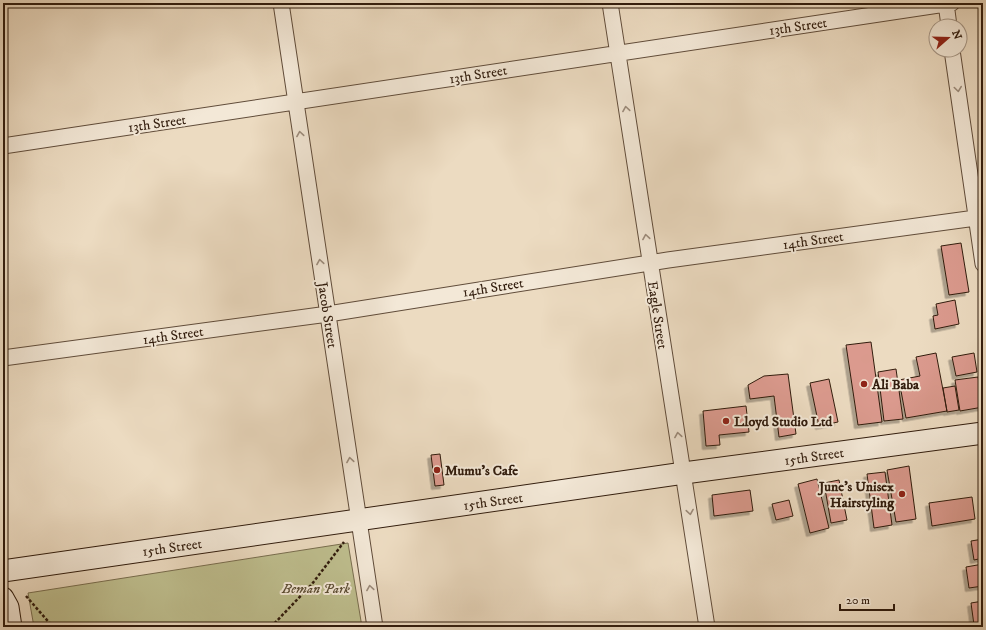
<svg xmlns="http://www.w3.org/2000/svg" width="986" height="630" font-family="'IM FELL DW Pica',serif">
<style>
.green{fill:#bebe8e;stroke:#786d4e}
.building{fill:#db9a8e;stroke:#311c0d;filter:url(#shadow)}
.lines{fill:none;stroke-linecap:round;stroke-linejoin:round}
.street-casing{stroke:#604c3a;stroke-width:17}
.secondary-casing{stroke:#311c0d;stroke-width:23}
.path{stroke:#311c0d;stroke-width:2.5;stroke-dasharray:3 2;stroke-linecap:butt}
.street{stroke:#f3e8d7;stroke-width:15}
.secondary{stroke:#f3e8d7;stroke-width:21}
.oneway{stroke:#9c8c7c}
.poi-dot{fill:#8f2418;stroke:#f3e8d7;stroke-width:1.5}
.labels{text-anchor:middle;stroke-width:4;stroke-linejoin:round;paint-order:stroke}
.street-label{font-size:14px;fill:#311c0d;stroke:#f3e8d7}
.poi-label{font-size:14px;font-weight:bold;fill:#311c0d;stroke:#f3e8d7;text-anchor:start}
.park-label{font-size:14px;font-style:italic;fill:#5b4d34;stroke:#f3e8d7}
</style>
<defs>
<filter id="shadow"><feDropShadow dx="-3.5" dy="3.5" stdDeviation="0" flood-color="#0004"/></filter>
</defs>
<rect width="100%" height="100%" fill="#ecdbc1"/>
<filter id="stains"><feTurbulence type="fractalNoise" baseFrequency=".005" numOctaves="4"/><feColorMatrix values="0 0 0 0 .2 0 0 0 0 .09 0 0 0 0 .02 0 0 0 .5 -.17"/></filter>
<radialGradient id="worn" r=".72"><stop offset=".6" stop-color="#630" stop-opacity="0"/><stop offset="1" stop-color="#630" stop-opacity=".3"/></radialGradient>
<path class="green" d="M348,543L362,627H34L28,593Z"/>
<path class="building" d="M961,243L969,292L949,295L941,246Z
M955,300L959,324L935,329L933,316L938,315L936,304Z
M871,342L882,422L858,425L846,345Z
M936,353L947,411L906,418L899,380L920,376L916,357Z
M974,353L977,372L956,376L952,357Z
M896,369L903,419L884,421L878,372Z
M788,374L796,434L779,437L774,396L750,399L748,385L764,376Z
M978,377L983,407L960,411L955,380Z
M829,379L838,422L819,426L810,383Z
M955,386L959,410L947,412L943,388Z
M746,406L749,432L719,435L720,445L706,446L703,411Z
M440,454L444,485L435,486L431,455Z
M909,466L916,519L896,522L887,470Z
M885,472L892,525L874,528L867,474Z
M817,479L829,528L810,533L798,484Z
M839,480L847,520L831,523L824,483Z
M750,490L753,511L714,516L712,495Z
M972,497L975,519L932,526L929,503Z
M789,500L793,516L776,520L772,504Z
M983,539V558L974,560L971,541Z
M983,564V586L969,588L966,567Z
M983,601V624L974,625L971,603Z"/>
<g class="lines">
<g class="street-casing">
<path id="street" d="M281,3L375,627
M610,3L707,627
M946,3L949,26
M952,50L983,264
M3,146L952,3
M3,358L328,314L668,260L983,217"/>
</g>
<g class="secondary-casing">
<path id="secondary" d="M3,571L684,473L983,433
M3,598L8,607L11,627"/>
</g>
<path class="path" d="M26,596L53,627
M271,627L312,584L344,542"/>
<use href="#street" class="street"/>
<use href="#secondary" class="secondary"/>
</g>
<defs><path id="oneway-chevron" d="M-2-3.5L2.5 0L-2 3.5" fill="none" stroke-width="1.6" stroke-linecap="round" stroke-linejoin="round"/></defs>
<g class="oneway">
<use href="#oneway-chevron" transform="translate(958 89) rotate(82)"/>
<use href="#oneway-chevron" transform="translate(626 109) rotate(-99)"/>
<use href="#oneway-chevron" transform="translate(300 134) rotate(-99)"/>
<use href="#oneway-chevron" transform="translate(646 237) rotate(-99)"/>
<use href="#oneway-chevron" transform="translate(320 262) rotate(-99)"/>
<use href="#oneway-chevron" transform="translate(678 435) rotate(-99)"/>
<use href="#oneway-chevron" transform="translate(350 460) rotate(-99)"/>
<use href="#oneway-chevron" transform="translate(690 512) rotate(81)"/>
<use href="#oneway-chevron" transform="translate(370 588) rotate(-99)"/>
</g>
<g class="poi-dot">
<circle cx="864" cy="384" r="4"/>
<circle cx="726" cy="421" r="4"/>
<circle cx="437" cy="470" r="4"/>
<circle cx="902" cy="494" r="4"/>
</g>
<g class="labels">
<g class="street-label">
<text transform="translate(798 26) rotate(-8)" y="5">13th Street</text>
<text transform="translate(478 74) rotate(-9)" y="5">13th Street</text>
<text transform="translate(157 123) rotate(-8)" y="5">13th Street</text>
<text transform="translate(813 240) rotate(-8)" y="5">14th Street</text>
<text transform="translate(493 287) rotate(-9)" y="5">14th Street</text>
<text transform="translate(328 315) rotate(81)" y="5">Jacob Street</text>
<text transform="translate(658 315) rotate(81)" y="5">Eagle Street</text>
<text transform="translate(173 335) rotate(-8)" y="5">14th Street</text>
<text transform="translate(814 456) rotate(-8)" y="5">15th Street</text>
<text transform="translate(493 501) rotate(-8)" y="5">15th Street</text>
<text transform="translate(172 547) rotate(-8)" y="5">15th Street</text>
</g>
<g class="poi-label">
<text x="872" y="389">Ali Baba</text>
<text x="734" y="426">Lloyd Studio Ltd</text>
<text x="445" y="475">Mumu's Cafe</text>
<text x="894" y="491" text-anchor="end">June's Unisex<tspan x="894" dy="16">Hairstyling</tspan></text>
</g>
<g class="park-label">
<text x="316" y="593">Beman Park</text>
</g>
</g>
<rect width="986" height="630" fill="none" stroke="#ecdbc1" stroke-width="16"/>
<rect x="4" y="4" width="978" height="622" fill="none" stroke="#311c0d" stroke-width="2"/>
<rect x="8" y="8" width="970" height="614" fill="none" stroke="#311c0d"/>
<g transform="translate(948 38) rotate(70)"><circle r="19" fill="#f3e8d7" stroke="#a59686"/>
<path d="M0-3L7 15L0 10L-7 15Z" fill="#8f2418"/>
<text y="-6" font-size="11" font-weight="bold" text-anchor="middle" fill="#311c0d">N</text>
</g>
<path d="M840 604v6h54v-6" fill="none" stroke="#311c0d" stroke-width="2"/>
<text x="846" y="604" font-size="12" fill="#311c0d" stroke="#f3e8d7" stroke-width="3" paint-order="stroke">20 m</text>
<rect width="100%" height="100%" filter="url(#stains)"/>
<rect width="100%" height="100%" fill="url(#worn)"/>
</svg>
